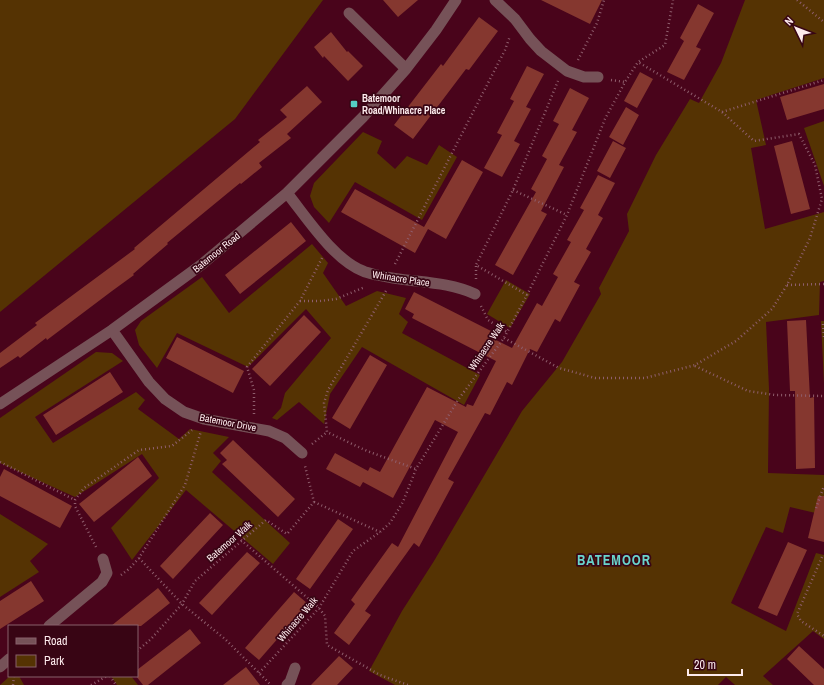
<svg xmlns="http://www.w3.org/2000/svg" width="824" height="685" font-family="'Archivo Narrow',sans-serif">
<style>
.green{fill:#553303}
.building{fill:#85372f}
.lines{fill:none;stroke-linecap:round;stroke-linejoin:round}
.path{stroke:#8f5e6d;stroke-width:2.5;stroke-dasharray:1 3;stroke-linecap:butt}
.minor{stroke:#765258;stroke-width:11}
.poi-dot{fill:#55cec4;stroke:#380514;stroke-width:1.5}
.labels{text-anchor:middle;stroke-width:3.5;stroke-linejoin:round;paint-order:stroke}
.poi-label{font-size:10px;font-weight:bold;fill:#fdebed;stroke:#380514;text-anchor:start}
.street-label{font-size:10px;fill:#fdebed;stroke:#380514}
.district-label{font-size:14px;font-weight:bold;letter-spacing:1px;fill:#69d4cb;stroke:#380514}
</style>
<rect width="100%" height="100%" fill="#49041b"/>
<path class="green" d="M0,0H323L235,119L0,312Z
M745,0H824V78L756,100L766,145L751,148L765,229L824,212V281L820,282L819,315L766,322L769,389L768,473L824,475V515L790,507L783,533L766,527L731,603L786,631L816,553L824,555V639L813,631L763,676L773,685H735L726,677L718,685H395L369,671L402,611L434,561L522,411L562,362L601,294L599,288L629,231L627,214L656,155L690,99L699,103L721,63Z
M824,121V186L804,128Z
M363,132L382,141L377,153L395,169L407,156L427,165L439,145L457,157L422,220L355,182L329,223L314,207L310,196L314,183Z
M312,244L328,263L323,273L346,306L377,291L406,298L399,314L408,322L402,333L480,375L464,405L362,347L330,394L324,424L299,402L277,420L272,418L281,408L285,393L331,338L306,309L248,367L177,333L157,368L139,345L135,330L141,321L202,277L229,313Z
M506,280L530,294L510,328L487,314Z
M821,321H824V384Z
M96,352L112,353L123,361L35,417L53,443L136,392L145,400L138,409L179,439L190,429L229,437L213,453L221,461L212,472L290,543L273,564L186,490L132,560L111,528L159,478L142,454L75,497L0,463V418Z
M0,514L48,544L30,561L39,572L0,597Z
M10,676H19L24,685H0Z
M111,676H131L138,685H117Z"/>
<path class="building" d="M383,0H418L398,17Z
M541,0H602L590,24Z
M698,4L714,13L696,47L701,49L684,80L667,72L684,41L680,38Z
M479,17L498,31L469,70L466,69L413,139L394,125L441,64L443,66Z
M331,32L347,52L348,51L363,66L348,81L324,56L323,58L314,47Z
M527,66L544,74L526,107L531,109L514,141L520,144L502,177L484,168L502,135L497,133L514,101L510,99Z
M640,72L653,79L637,108L624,101Z
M824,84V109L787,120L780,97Z
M307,86L322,102L287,134L291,138L259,163L262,167L241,184L240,183L167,243L168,244L133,274L134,275L112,291L47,340L46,338L20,358L18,356L0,368V353L37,325L35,323L135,249L134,248L260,142L258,140L287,117L280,110Z
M570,88L589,98L572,130L577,132L559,165L564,167L541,211L547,214L513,275L495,265L536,192L531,189L547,159L542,156L559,124L553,121Z
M626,107L639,115L623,145L609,137Z
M613,141L626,148L610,178L597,171Z
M792,141L810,209L791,214L774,146Z
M462,160L483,172L446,239L428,229L415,253L341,212L355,189L424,227Z
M598,175L615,183L598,215L603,218L586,249L591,252L574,282L580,285L560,322L555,319L537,352L530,349L512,385L507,382L490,415L485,413L448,479L454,482L419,547L414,543L365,611L371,615L349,645L334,633L355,604L351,600L392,543L398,547L458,432L435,420L393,498L363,482L360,487L326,469L335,453L368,471L370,467L380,472L427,387L466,407L467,404L473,406L496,361L412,318L414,314L405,309L414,292L491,331L488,336L512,348L537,303L542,306L558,277L553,274L571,242L567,240L584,210L580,208Z
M291,222L306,241L240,294L225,275Z
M304,315L321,332L270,386L252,369Z
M806,320L810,398L814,397L815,468L796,469L795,391H790L787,321Z
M177,337L244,371L233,393L166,358Z
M370,355L387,365L350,429L332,418Z
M110,372L123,392L56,435L43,415Z
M233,440L295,499L278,517L222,464L227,460L220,453Z
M138,457L152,476L94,522L79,504Z
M4,469L72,506L60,528L0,496V477Z
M818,496H824V542L808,538Z
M210,513L223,525L173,579L160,566Z
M338,519L353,529L310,589L296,579Z
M788,542L807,550L777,616L758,608Z
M247,552L260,563L212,615L199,603Z
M31,581L44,601L0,629V601Z
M158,588L170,603L141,626H111Z
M294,592L308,604L259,660L245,648Z
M190,629L201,643L148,685H143L136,676L137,670Z
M799,646L824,669V685H814L787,659Z
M339,656L353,668L337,685H311Z
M246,667L260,685H223Z"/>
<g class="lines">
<path class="path" d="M797,0L824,22
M578,60L597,23L604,0
M611,80L625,82
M722,112L824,80
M513,190L567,215
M395,264L505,50L510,36
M476,279V265
M787,285L824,284
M386,291L328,390L324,403L327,432L367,451L416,469
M527,295L476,265L513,190L558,81
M300,301H320L336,299L365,287
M481,306L488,320L507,332
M823,324L824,337
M504,338L559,368L595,378H645L695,365L736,341L772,309L787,285L810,238L822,199L815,165L799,134L754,141L722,112L638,62
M695,366L748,391L775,395L824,396
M254,414V390L247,367L300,301L322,258
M312,444L327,432
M0,462L75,500
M314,502L380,532
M816,508L824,486
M241,540L319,608L325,616L327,645L380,675L408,685
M96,547L75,506V500L84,488L139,450L172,446L192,430
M822,557L797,614L801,621L824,636
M139,558L182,604L225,639L271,685
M121,575L129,569L139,558L185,485L201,431
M137,651L151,639L182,604L195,581L266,520L287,534L314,502L305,466
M259,673L319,608L353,551L380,532L390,523L403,502L416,469L458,400L504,338L527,295L567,215L605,119L625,82L638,62L665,45L673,0
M110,676L116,685
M13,685L14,676
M91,685L107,676"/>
<path class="minor" d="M495,0L515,19L530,39L541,51L567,71L584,77H598
M349,13L406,69
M287,193C307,218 334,260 363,271C367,273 373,274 377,275C410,283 445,280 475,294
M112,330L149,382L165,399L184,412L204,419L269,431L285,438L302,453
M0,404L112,330L201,265L287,193L363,117L406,69L436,30L456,0
M49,626L102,582L107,573L103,559
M0,667L9,659
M287,685L290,682L295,668"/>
</g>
<rect class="poi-dot" x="350" y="100" width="8" height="8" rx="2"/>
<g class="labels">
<g class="poi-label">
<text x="362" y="102">Batemoor<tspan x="362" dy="12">Road/Whinacre Place</tspan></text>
</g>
<g class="street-label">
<text transform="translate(216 252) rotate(-39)" y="4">Batemoor Road</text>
<text transform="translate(401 278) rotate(9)" y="4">Whinacre Place</text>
<text transform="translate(486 346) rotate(-56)" y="4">Whinacre Walk</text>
<text transform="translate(228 422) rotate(11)" y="4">Batemoor Drive</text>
<text transform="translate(229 541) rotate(-41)" y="4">Batemoor Walk</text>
<text transform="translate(297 619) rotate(-49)" y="4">Whinacre Walk</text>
</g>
<g class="district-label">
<text x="614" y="565">BATEMOOR</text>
</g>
</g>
<rect x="8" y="625" width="130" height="52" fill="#380514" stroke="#87616b"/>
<rect x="16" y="638" width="20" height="6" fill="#765258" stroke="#87616b"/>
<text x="44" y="645" font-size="12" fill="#fdebed">Road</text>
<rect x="16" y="655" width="20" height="12" fill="#553303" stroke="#87616b"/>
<text x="44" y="665" font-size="12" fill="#fdebed">Park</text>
<g transform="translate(796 28) rotate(313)" stroke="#380514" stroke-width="3" paint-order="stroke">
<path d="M0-3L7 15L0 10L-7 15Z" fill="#fdebed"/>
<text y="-6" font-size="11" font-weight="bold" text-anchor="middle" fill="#fdebed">N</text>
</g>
<path d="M688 669v6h54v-6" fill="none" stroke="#fdebed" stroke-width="2"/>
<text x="694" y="669" font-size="12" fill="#fdebed" stroke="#380514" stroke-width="3" paint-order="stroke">20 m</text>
</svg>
